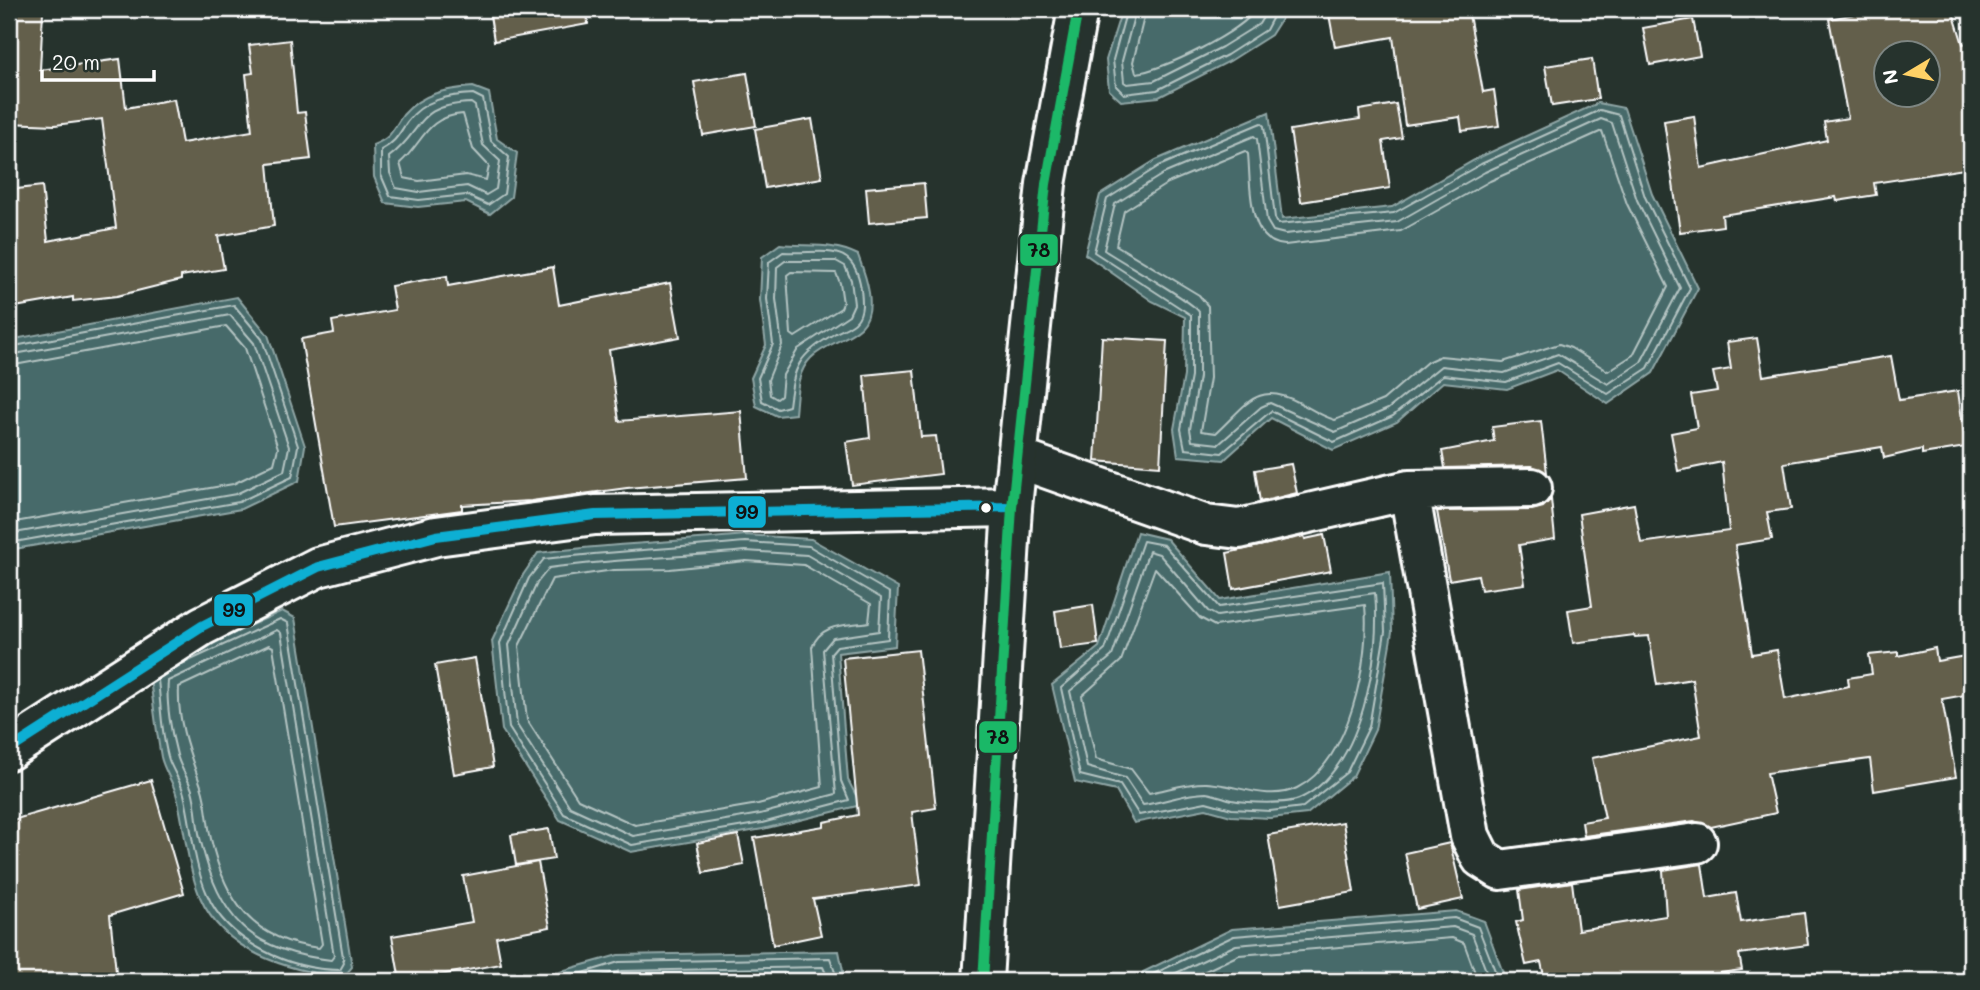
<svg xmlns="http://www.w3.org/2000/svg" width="1980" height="990" font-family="Mali,sans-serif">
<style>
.water{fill:#466b6a;stroke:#90a6a6;stroke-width:2}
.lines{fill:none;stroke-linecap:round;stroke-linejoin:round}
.shore{stroke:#b5c4c3;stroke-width:2}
.building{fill:#635e4c;stroke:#fff;stroke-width:2;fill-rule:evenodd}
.minor-casing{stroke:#fff;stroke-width:44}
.highway-casing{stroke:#fff;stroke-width:44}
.minor{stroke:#26332d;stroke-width:38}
.highway{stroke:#26332d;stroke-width:38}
.bus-1-casing{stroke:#26332d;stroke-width:16}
.bus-2-casing{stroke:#26332d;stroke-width:16}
.bus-1{stroke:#0dafd3;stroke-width:10}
.bus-2{stroke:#1ab867;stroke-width:10}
.bus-dot{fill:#fff;stroke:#26332d;stroke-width:2.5}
.line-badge{stroke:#26332d;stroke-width:2.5}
.pale-badge-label{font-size:19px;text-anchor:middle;font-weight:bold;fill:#111}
</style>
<rect width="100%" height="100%" fill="#26332d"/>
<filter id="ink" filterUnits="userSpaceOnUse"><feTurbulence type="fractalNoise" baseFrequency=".0143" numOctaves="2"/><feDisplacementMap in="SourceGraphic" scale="14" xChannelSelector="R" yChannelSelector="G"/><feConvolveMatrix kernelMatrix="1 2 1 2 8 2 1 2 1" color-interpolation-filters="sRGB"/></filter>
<g filter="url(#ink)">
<path class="water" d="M908,9H1012L987,13Z
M1122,9H1282L1285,13L1271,35L1230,61L1159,97L1121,101L1109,90L1106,60Z
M473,87L489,93L497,139L517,153L511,197L490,214L466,202L418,207L385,203L374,177L373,145C393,137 391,131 403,115C422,93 446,89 473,87Z
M1598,103L1624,108L1652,194L1698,288L1653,373L1608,404L1557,370L1507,389L1443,382L1397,422L1333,450L1271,418L1224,460L1178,456L1174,429L1184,376L1185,317L1152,301L1085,254L1100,195L1156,160L1269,112L1282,219L1392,207L1478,158Z
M780,244C807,247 834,242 858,255C865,274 879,310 861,327C847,340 825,344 811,358C796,373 797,395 795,414L777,416L756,406L751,378L766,345L760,300L762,257Z
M237,297L268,335L305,446L299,481L241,509L9,550V340Z
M1137,532L1167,539L1220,600L1390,572L1392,632L1375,730L1353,776L1307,814L1270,818L1231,816L1206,809L1134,823L1116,791L1075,782L1052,685L1099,647Z
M745,535L811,539L898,588L895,646L838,653L848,780L861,805L763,829L631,852L560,820L502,730L492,641L523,575L538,553C607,544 676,542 745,535Z
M282,611L295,618L352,967L343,978C288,970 224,953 200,897C187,865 185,830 177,797C174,783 164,771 161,757C156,729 153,700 149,672Z
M1456,911L1484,921L1506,981H1138L1143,972L1232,929Z
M839,951L845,981H542L565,970L618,955Z"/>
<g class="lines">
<path class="shore" d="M1127,9L1113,60L1116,86L1124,94L1157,90L1227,55L1266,30L1277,9
M1136,9L1122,61L1124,82L1127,84L1154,81L1222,47L1259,24L1268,9
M1146,9L1133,62L1136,73C1162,71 1243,31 1256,9
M473,94L483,99L491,141L509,157L504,194L488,205L466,195L419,200L390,196L381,175V150C395,143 399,134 407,122C423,100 448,95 473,94Z
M471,103L475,106L483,145L500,161L496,189L486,195L467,186L419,192L396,188L390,173L389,157C425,131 413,105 471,103Z
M1600,110L1619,115L1645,197L1690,288L1648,368L1608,394L1558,363L1506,382L1443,375L1393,416L1334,442L1271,411L1222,453L1185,449L1181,429L1191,377V315L1094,252L1107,199L1159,166L1261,123L1264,126L1275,218L1278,224L1394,213L1481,164Z
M463,114L473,149L489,166L486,180L466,175L419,181L404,178L400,163C424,142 425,117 463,114Z
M1601,119L1612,123L1637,200L1680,288L1641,362L1608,384L1558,354L1504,373L1441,366L1388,409L1335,432L1270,403L1261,407L1219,444L1192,441L1190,429L1199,377V312C1194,302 1120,261 1104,250L1115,204L1163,174L1254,136L1257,139L1267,221L1273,231L1285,234L1397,222L1485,172Z
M1602,131L1627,204L1668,287L1633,355L1608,371L1571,348L1559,344L1503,362L1440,356L1427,362L1383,400L1335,420C1323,417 1311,409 1300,403C1256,380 1247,405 1216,433L1201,431L1210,378L1208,306L1199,295L1116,245L1124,211L1168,183L1245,151L1248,154C1251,183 1246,243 1285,245L1401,231L1490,181Z
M783,252C822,255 854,239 861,289C862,299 864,311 857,320C853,326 841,330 834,334C798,355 794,366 789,406L778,409L762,401L758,378L773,344L767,299L769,262Z
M785,261H836L845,266L851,280L854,304L849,315L798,349L783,375L781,396L777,399L770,395L768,380L782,345L776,299L777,267Z
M791,272L836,273L840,283L843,303L841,308L795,337L791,334L787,275Z
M9,347L234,305L262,339L298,446L292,477L239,502L9,543
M9,355L230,315L254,343L289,447L284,471L236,494L9,534
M9,366L226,326L245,348L278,448L274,464L233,484L9,523
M1143,541L1164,545L1219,607L1383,583L1385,632L1369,727L1347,772L1303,807L1270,811L1232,809L1206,802L1139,815L1120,785L1080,775L1061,688L1105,650Z
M745,542L809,546L890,593L888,639L837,646L831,653L841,781L849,800L762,823L632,845L564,814L509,728L500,643L529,578L544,559C611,551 678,548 745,542Z
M746,551L807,555L881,598L879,631L833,638L823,650L836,794L760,814L633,836L570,807L517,725L509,645L537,583L549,568C614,559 680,557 746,551Z
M1149,551L1159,554L1208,611L1217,616L1375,593C1381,655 1363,768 1301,798C1288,805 1247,803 1232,800C1224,798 1215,794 1206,793C1186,793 1164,802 1143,805L1125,778L1087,767L1070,691L1112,656Z
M746,561L804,565L871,604L869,622C847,626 822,622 812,647L822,787L758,804L635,825L578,799L527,720L519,646L552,579L614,570L670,569Z
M1155,568L1200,618L1215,626L1365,605C1370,659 1350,762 1297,788C1270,802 1234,784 1207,783C1188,782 1167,790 1149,793L1131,769L1096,759L1082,696L1121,661Z
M277,630L281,633L334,956L331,960C250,951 220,919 201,842C196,825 197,806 192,790C188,778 180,767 177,755C171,733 166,703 168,681Z
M269,645L273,647L322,944L319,948C251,940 225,900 211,839C207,822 207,803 201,786C190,754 177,722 179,687Z
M158,680C161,705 161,735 169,760C173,771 181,782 184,794C192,827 193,862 207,894C227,942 290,970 340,970L344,963L288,623L280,619L182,664
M557,981L619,962L830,958L838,981
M582,981L621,971L823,967L829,981
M642,981L815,978L818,981
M1146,981L1149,976L1234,936L1454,918L1478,927L1499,981
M1159,981L1236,945L1453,927L1472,934L1490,981
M1184,981L1239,955L1452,938L1464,943L1478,981"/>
</g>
<path class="building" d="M9,9L43,11L40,70L120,59L126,108L174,99L182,143L252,131L246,74L253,73L249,45L290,40L297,113L305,112L311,159L268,164L274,226L218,236L224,269L181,276V280L117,296L73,301V297L9,308V190L42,186L48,241L116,228L102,119L55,125L9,123Z
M489,9H587L588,24L494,41Z
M1328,9H1468L1483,92L1494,90L1499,126L1462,131L1460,117L1405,125L1393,37L1335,47Z
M1882,9H1952L1963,44L1971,42V168L1874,183L1876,195L1837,201L1836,197L1722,215L1723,226L1680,232L1664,121L1694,116L1701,168L1827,140L1824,122L1848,118L1829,19ZM1886,52H1928V94H1886Z
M1693,19L1700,56L1650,65L1643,28Z
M1592,59L1598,99L1552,106L1545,66Z
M747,73L756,126L703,135L694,82Z
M1396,104L1402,138L1383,141L1390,188L1301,202L1290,130L1360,119L1359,110Z
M812,119L822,178L765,188L755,129Z
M924,183L927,218L869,223L866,188Z
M553,267L559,305L670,283L680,337L609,350L619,421L741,411L747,478L627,488L531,501L462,505V510L334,527L301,339L334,333L332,321L395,310L391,286L447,276L448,286Z
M1102,337L1167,341L1160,466L1095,461Z
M1757,338L1763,376L1891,356L1899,400L1958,391L1966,447L1922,454V449L1884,458L1882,447L1784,463L1791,509L1767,512L1772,539L1735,545L1752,654L1777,650L1785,699L1849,686L1848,678L1872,674L1869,655L1898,652V656L1935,648L1937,661L1971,655V694L1942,699L1956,777L1874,791L1870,759L1767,773L1776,813L1711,827L1694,821L1584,836L1582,822L1605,818L1592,758L1701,736L1692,679L1657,685L1649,636L1635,637L1634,635L1573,643L1568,610L1592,606L1579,514L1634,504L1641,543L1729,531L1722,462L1678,471L1671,433L1697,428L1691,395L1717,391L1713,372L1731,369L1727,342Z
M914,370L921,437L936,436L941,474L852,485L846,442L870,438L864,375Z
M1541,421L1547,473L1532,466L1445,468L1442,451L1494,441L1492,427Z
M1291,464L1297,493L1260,502L1255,470Z
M1551,499L1555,539L1519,545L1525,584L1481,590L1478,575L1449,580L1437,511L1532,510L1543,507Z
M1324,535L1331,571L1233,589L1227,553L1304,536L1305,539Z
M1093,605L1098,644L1060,649L1055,611Z
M918,650L936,808L912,812L921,885L813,899L821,935L773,945L754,838L824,826V822L858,815L843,658Z
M475,658L493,767L454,774L435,665Z
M151,780L184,893L110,915L117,981H9V880L15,879L9,821Z
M1343,822L1354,892L1280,905L1268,835Z
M549,829L554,859L516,865L511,835Z
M738,835L744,865L703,873L697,843Z
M1450,843L1463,899L1417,909L1405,853Z
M538,862L550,927L496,937L501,964L440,975L441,981H400L392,936L472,922L463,876Z
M1702,864L1707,898L1736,893L1741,922L1804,913L1808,945L1739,954L1742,970L1705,975L1707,981H1545L1541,962L1526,965L1516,922L1523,920L1519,890L1572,882L1578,930L1666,916L1663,870Z"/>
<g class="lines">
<g class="minor-casing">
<path id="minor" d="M1017,458L1206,525L1239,529L1409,490L1532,488
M1409,490L1470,836L1481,858L1500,870L1697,843
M9,750L202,626L318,567L436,536L595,515L1012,507"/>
</g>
<g class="highway-casing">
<path id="highway" d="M983,981L1012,507L1046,184L1078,9"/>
</g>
<use href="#minor" class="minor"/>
<use href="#highway" class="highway"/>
<g class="bus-1-casing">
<path id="bus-1" d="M9,750L202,626L318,567L436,536L595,515L1012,507"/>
</g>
<g class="bus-2-casing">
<path id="bus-2" d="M983,981L1012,507L1046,184L1078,9"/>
</g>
<use href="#bus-1" class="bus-1"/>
<use href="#bus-2" class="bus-2"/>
</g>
</g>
<circle class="bus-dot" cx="986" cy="508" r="6"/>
<g class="line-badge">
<rect x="1019" y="233" width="40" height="34" rx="7" fill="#1ab867"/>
<rect x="727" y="495" width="40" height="34" rx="7" fill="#0dafd3"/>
<rect x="213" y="593" width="41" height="34" rx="7" fill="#0dafd3"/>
<rect x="978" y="720" width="40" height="34" rx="7" fill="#1ab867"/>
</g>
<g class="pale-badge-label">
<text x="1039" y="257">78</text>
<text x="747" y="519">99</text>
<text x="234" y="617">99</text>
<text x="998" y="744">78</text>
</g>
<rect width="1980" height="990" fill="none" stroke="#26332d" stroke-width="35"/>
<rect x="18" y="18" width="1945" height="955" fill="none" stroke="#fff" stroke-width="2.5" filter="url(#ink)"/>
<g transform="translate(1907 74) rotate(260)"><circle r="33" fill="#26332d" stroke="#7d8581" stroke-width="2"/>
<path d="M0-5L12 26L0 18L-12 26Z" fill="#ffd166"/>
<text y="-10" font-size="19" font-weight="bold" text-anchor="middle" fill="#ffffff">N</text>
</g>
<path d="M42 70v10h112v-10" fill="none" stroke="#ffffff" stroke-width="3.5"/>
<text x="52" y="70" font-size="21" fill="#ffffff" stroke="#26332d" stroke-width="5" paint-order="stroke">20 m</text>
</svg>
